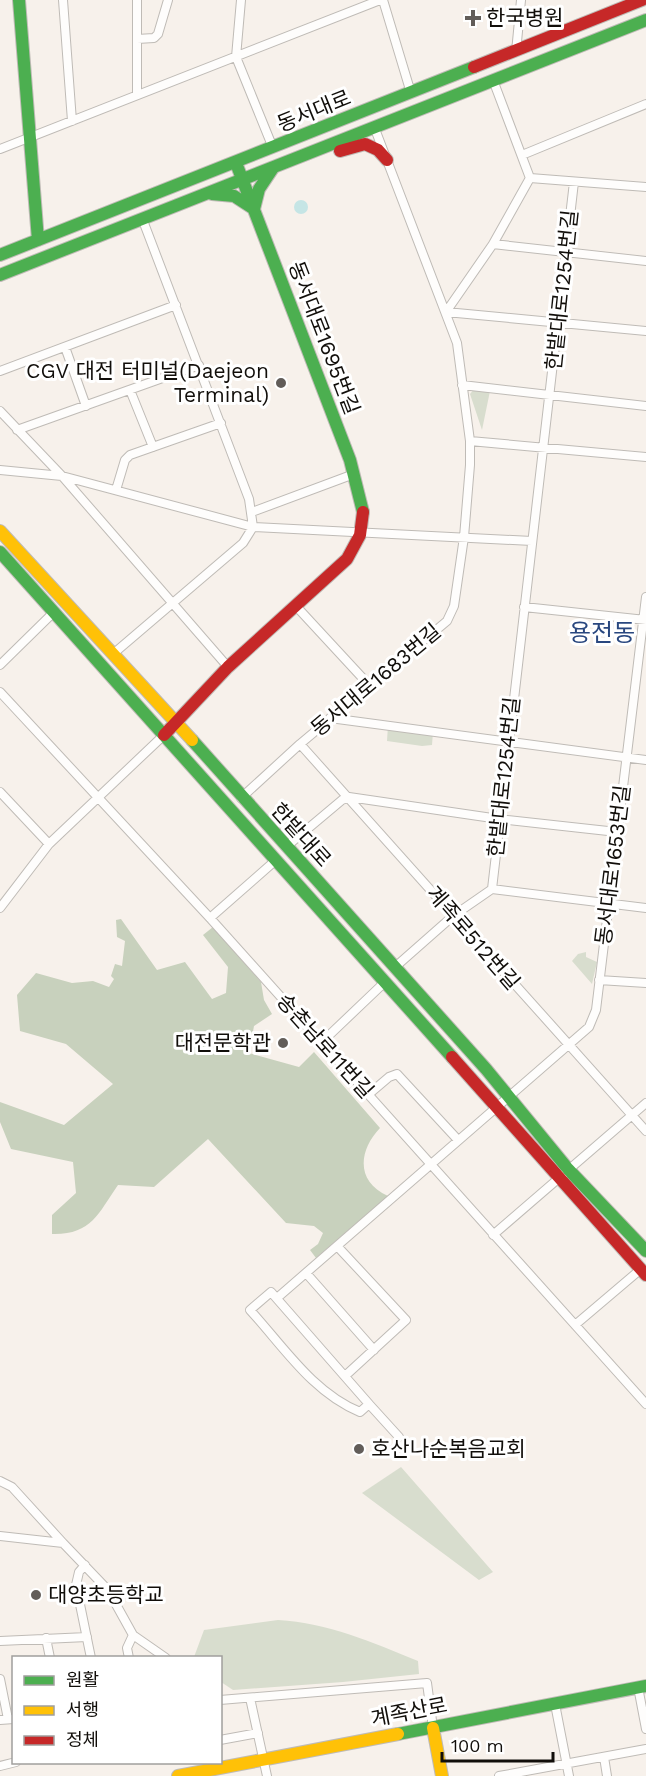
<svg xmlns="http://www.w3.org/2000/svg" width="646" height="1776" font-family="'Work Sans','Noto Sans KR',sans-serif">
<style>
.green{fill:#d8ddce}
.forest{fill:#c8d1bd}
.water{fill:#c5e5e5}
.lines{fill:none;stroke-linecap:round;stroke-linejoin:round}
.street-casing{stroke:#bfbbb6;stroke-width:10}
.fast-casing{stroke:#bfbbb6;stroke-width:14}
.slow-casing{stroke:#bfbbb6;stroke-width:14}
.jam-casing{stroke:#bfbbb6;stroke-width:14}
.street{stroke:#fefdfc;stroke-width:8}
.fast{stroke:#4caf50;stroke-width:12}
.slow{stroke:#ffc107;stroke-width:12}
.jam{stroke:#c62828;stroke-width:12}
.poi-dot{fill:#625d59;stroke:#fff;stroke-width:2}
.labels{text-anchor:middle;stroke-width:6;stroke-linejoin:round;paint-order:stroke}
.poi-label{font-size:21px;fill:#110e0a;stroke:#fff;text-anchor:start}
.street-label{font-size:21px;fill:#110e0a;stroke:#fff}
.quarter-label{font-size:24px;fill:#29477f;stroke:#fff}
</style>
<rect width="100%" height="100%" fill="#f7f1eb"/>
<path class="green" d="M475,388L490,391L482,430L470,394Z
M388,725L433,732L432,745L422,746L387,741Z
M586,952V957L597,962L592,984L572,961L578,954Z
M401,1467L493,1572L479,1580L362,1493Z
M278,1620C328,1623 372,1642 418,1661L419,1674L343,1682L233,1690L221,1682L220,1658L194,1657L204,1630Z"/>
<path class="forest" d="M121,919L157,970L185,962L212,999L226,993L228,967L203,935L213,927L261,982L264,1000L272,1014L254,1026L249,1053L299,1067L314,1052L380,1128C358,1151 356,1182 388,1196L316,1258L310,1250L318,1244L323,1233L314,1226L286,1223L208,1139L154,1187L118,1185C98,1214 91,1235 52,1234V1215L76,1193L73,1162L11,1149L0,1122V1102L64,1125L113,1084L66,1044L20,1031L17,995L36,973L72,983L93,981L109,987L114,979L111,976L115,964L122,966L125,941L117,937L116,920Z"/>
<path class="water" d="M294 207a7 7 0 1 1 14 0a7 7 0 1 1-14 0Z"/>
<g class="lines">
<g class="street-casing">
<path id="street" d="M63,0L72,121
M137,0V95
M241,0L236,57L273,148
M383,0L411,93
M137,39L154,38L158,34L168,0
M516,52L521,0
M493,80L530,178
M0,149L380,0
M522,155L646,104
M530,178L493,244L446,312L646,331
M530,178L646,187
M142,218L249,499L253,527
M493,244L646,261
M65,347L86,406
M0,371L176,305
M462,385L646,406
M130,390L153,447
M0,411L62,476L228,667
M17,430L199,365
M470,441L646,457
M0,470L62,476L253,527L532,541
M116,490L125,460L130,455L221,423
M252,512L354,474
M295,605L369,685
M524,607L646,620
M113,654L243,543L253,527
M0,665L54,612
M0,692L210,918L646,1404
M330,718L646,760
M300,744L646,1131
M0,792L49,844
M241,798L300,744L447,621L454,606L464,537L470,465V441L457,343L375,129
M286,847L342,800L349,797L499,819L617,832
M492,889L646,908
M0,908L49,844L164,735
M210,918L276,860
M394,968L453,916L492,889L574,182
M599,980L646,983
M322,1042L386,981
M369,1094L389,1077L397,1074L458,1140
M493,1235L646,1103
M337,1246L406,1320L345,1376
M306,1273L374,1350
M277,1298L589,1027L596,1010L646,597
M575,1325L641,1269
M369,1404L271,1292L250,1310C283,1346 313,1393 360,1412L369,1404L399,1437
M0,1481L12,1487L63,1543
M0,1536L63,1543L108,1590L133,1635L166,1658
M85,1565L79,1572L76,1585L91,1658
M46,1638L50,1658
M0,1641L87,1637
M129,1658L127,1648L133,1635
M0,1679L8,1719
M638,1687L646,1729
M250,1698L267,1776
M220,1700L427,1683L433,1728
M555,1704L569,1776
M0,1720L14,1719
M220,1740L258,1733
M604,1757L607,1776
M0,1766L16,1762
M499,1776L646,1749"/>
</g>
<g class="fast-casing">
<path id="fast" d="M19,0L38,240
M236,163L350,460L363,512
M212,194L234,196L254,209L259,189L273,168
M0,255L474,67
M0,275L646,20
M0,552L452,1057
M192,740L486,1069L568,1169L646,1251
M398,1734L646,1686"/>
</g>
<g class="slow-casing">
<path id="slow" d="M0,531L192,740
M433,1728L442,1776
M178,1776L398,1734"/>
</g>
<g class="jam-casing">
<path id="jam" d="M474,67L642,0
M340,151L365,144L378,150L387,160
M164,735L228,667L347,559L360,535L363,512
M452,1057L646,1275"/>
</g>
<use href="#street" class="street"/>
<use href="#fast" class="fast"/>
<use href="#slow" class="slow"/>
<use href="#jam" class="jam"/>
</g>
<g class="poi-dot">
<path d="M470 9h6v6h6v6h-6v6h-6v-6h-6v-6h6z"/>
<circle cx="281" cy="383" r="6"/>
<circle cx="283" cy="1043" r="6"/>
<circle cx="359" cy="1449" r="6"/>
<circle cx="36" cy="1595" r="6"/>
</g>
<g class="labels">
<g class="poi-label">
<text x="486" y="25">한국병원</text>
<text x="269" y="378" text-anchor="end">CGV 대전 터미널(Daejeon<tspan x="269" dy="24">Terminal)</tspan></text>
<text x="271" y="1050" text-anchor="end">대전문학관</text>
<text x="371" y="1456">호산나순복음교회</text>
<text x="48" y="1602">대양초등학교</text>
</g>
<g class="street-label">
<text transform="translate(314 111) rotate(-22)" y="7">동서대로</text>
<text transform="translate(562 290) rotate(-84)" y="7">한밭대로1254번길</text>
<text transform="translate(324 338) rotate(69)" y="7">동서대로1695번길</text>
<text transform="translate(376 680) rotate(-40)" y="7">동서대로1683번길</text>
<text transform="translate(504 777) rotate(-84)" y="7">한밭대로1254번길</text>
<text transform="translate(301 835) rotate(48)" y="7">한밭대로</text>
<text transform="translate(613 865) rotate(-83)" y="7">동서대로1653번길</text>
<text transform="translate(473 938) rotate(49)" y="7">계족로512번길</text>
<text transform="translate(325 1046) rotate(48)" y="7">송촌남로11번길</text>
<text transform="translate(409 1712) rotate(-11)" y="7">계족산로</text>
</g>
<g class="quarter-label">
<text x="602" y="641">용전동</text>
</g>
</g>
<rect x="12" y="1656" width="210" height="108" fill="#ffffff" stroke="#a09f9d" stroke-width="1.5"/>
<rect x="24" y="1676" width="30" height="9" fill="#4caf50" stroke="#a09f9d" stroke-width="1.5"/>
<text x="66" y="1686" font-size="18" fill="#110e0a">원활</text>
<rect x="24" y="1706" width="30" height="9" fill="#ffc107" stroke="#a09f9d" stroke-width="1.5"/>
<text x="66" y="1716" font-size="18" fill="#110e0a">서행</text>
<rect x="24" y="1736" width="30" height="9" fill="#c62828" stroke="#a09f9d" stroke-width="1.5"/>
<text x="66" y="1746" font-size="18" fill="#110e0a">정체</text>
<path d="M442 1752v9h111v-9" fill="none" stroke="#110e0a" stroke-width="3"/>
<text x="451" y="1752" font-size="18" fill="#110e0a" stroke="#ffffff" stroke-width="4.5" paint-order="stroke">100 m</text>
</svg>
